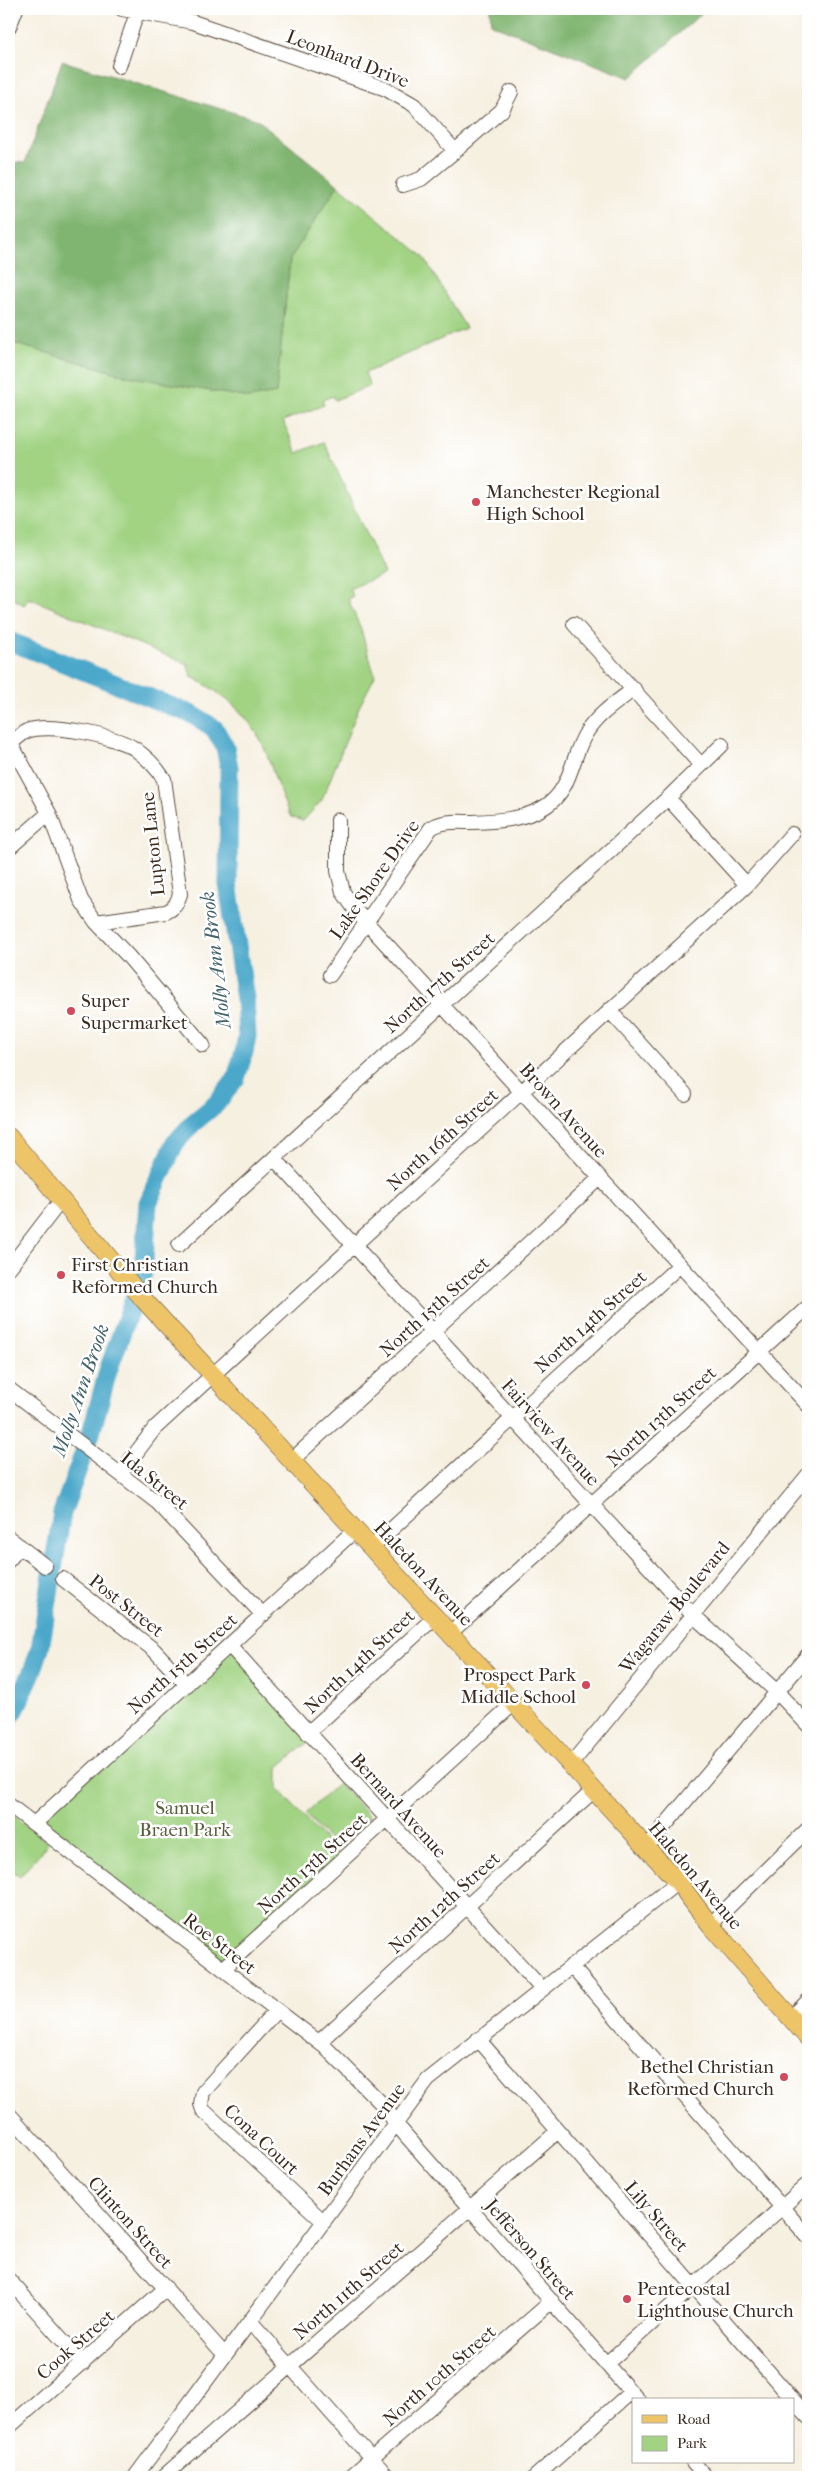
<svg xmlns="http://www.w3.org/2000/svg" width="817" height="2486" font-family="'IM FELL French Canon',serif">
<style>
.green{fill:#a1d383;stroke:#6e7e50}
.forest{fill:#80b571;stroke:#5e7048}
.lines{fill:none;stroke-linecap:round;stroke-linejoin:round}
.river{stroke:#4ba8ca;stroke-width:19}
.minor-casing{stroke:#57483b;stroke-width:16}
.major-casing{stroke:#57483b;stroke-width:19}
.minor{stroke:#fff;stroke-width:14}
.major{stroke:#eec469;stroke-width:18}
.poi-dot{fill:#d1495b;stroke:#fff;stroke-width:2}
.labels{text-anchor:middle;stroke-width:5;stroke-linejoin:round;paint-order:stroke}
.street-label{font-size:19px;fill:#3b2a1e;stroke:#fff}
.poi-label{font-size:19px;fill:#3b2a1e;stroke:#fff;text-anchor:start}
.park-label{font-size:19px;fill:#5a5d3c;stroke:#fff}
.water-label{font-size:20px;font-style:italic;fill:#42636b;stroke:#fff}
</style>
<rect width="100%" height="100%" fill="#fff"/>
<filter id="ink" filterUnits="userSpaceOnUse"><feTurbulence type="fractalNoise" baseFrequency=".02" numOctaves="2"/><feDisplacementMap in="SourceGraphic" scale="10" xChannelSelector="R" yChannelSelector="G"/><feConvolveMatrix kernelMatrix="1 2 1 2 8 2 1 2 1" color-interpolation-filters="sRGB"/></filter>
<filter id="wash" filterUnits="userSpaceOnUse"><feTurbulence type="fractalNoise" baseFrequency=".0096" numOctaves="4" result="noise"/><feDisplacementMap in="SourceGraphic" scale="20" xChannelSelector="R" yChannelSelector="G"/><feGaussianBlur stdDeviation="1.12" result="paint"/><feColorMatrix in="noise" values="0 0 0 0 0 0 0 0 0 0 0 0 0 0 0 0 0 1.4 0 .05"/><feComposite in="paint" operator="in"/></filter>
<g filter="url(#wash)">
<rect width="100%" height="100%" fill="#f6f0e1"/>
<path class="green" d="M338,185L423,256L466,328L365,373L370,386L335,400L333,396L322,400L324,405L283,421L297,453L324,442L384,574L349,589L353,596L348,599L360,627L375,676L359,707L322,800L303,821L291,817C279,794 273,769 263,745C248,713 222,693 192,677L187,664L29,598L24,605L9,596V342L128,376L249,398L276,393L290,259Z
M230,1645L313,1738L278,1767V1789L345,1862L226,1971L35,1823Z
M339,1783L370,1817L336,1848L305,1814Z
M9,1812L48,1843L20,1877L9,1868Z"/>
<path class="forest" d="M490,9H706L630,78L491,24Z
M62,61L258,120L338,185L290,259L276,393L249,398L128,376L9,342V162L25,163Z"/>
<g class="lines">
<path class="river" d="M9,641L193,715L214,728L225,747L229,767L228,884L245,999L247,1036L244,1052L236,1078L216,1104L193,1123L175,1143L148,1203L143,1273L108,1371L91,1433L62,1513L40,1649L32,1672L15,1710L9,1719"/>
</g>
</g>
<g filter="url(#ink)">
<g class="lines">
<g class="minor-casing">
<path id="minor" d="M122,9L193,22L386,89L414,105L455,151
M9,27L16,9
M119,66L137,13
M403,185L421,179L455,151L502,110L511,92
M574,624L701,765
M9,740L49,813L81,900L96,922L128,956L203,1045
M11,743C16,739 21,734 27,731C48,722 116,736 135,749C146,757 157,768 164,779L180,894C177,903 175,908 166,912L96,922
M668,798L747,885
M338,820V871L343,892L356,911L808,1405
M9,848L49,813
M330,975L431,828C443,820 458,822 472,822C496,821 525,820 546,806C572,789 571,757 586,733C598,714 617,702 634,689
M609,1010L685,1094
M274,1158L692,1614L777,1692L808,1725
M179,1245L668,798L722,745
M9,1268L62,1199
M9,1389L158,1503L263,1615
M292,1460L600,1178
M120,1474L155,1428L747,885L792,834
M9,1538L45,1566
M371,1548L680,1265
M9,1560L20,1546
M63,1579L154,1650L187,1685
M450,1633L808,1307
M230,1646L542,1989
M308,1733L435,1617
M571,1764L808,1475
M9,1805L325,2047L387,2109L395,2123L638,2400
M34,1824L355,1530
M646,1848L808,1655
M710,1925L808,1829
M571,1966L808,2237
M223,1969L514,1703
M277,2010L203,2092L201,2104L203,2110L324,2222
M791,2018L808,2001
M478,2039L808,2417
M319,2042L594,1790
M9,2114L225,2355
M9,2280L83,2363
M250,2321L388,2477
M606,2364L808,2184
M9,2427L166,2288
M693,2462L706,2477
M135,2477L428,2080L678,1882
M163,2477L558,2131
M350,2477L552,2301
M535,2477L631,2392"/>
</g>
<g class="major-casing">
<path id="major" d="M9,1137L144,1300L678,1882L710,1925L808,2038"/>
</g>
<use href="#minor" class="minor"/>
<use href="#major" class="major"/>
</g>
</g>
<g class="poi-dot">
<circle cx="476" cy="502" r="5"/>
<circle cx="71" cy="1011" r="5"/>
<circle cx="61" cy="1275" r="5"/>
<circle cx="586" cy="1685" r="5"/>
<circle cx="784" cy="2077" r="5"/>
<circle cx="627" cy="2299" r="5"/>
</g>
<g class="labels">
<g class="street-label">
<text transform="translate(348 58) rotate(21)" y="7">Leonhard Drive</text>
<text transform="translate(152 844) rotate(-96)" y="7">Lupton Lane</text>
<text transform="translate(374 879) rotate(-55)" y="7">Lake Shore Drive</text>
<text transform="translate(439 982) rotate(-42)" y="7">North 17th Street</text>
<text transform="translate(564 1110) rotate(48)" y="7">Brown Avenue</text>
<text transform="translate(442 1139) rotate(-42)" y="7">North 16th Street</text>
<text transform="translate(434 1306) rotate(-42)" y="7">North 15th Street</text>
<text transform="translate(590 1321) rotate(-42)" y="7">North 14th Street</text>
<text transform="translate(661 1416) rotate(-42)" y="7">North 13th Street</text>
<text transform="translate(551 1432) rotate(48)" y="7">Fairview Avenue</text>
<text transform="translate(155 1480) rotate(39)" y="7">Ida Street</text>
<text transform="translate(424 1573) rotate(47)" y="7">Haledon Avenue</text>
<text transform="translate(127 1605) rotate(38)" y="7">Post Street</text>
<text transform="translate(674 1607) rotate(-51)" y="7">Wagaraw Boulevard</text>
<text transform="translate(359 1661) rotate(-43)" y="7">North 14th Street</text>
<text transform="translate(182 1663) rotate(-42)" y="7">North 15th Street</text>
<text transform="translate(399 1805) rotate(48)" y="7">Bernard Avenue</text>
<text transform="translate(312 1863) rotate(-42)" y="7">North 13th Street</text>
<text transform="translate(696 1875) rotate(50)" y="7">Haledon Avenue</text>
<text transform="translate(444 1902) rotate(-42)" y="7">North 12th Street</text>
<text transform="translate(220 1943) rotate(38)" y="7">Roe Street</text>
<text transform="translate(262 2139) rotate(43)" y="7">Cona Court</text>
<text transform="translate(361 2139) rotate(-54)" y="7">Burhans Avenue</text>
<text transform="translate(657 2216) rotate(49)" y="7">Lily Street</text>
<text transform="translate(131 2222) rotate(48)" y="7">Clinton Street</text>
<text transform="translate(531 2249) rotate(49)" y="7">Jefferson Street</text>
<text transform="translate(348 2290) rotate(-41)" y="7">North 11th Street</text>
<text transform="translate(75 2344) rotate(-41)" y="7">Cook Street</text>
<text transform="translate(439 2375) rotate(-41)" y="7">North 10th Street</text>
</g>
<g class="poi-label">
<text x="486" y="498">Manchester Regional<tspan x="486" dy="22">High School</tspan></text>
<text x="81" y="1007">Super<tspan x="81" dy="22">Supermarket</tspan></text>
<text x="71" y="1271">First Christian<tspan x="71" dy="22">Reformed Church</tspan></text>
<text x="576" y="1681" text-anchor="end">Prospect Park<tspan x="576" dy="22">Middle School</tspan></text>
<text x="774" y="2073" text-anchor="end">Bethel Christian<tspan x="774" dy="22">Reformed Church</tspan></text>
<text x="637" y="2295">Pentecostal<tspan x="637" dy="22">Lighthouse Church</tspan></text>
</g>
<g class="park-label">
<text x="185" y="1814">Samuel<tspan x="185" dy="22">Braen Park</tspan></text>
</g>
<g class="water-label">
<text transform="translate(215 960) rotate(-97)" y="7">Molly Ann Brook</text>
<text transform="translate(80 1390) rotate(-71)" y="7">Molly Ann Brook</text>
</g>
</g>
<rect width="817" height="2486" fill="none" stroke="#fff" stroke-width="30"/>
<rect x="632" y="2398" width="162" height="65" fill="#ffffff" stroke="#b1aaa5"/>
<rect x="642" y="2415" width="25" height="8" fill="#eec469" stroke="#b1aaa5"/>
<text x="677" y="2424" font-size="15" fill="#3b2a1e">Road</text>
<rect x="642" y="2436" width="25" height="15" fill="#a1d383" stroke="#b1aaa5"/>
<text x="677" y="2448" font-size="15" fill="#3b2a1e">Park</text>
</svg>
